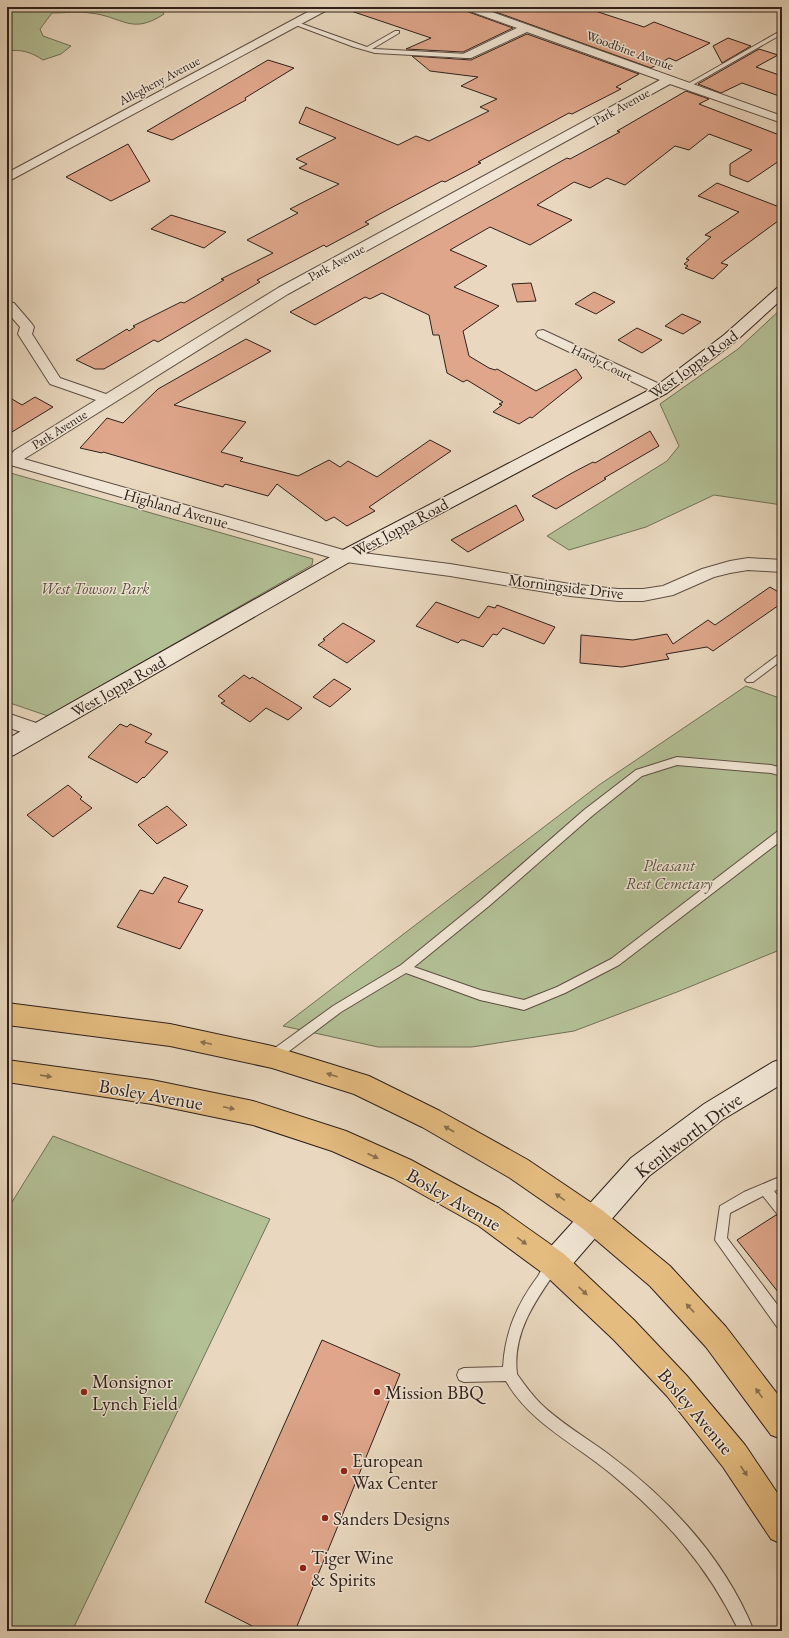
<svg xmlns="http://www.w3.org/2000/svg" width="789" height="1638" font-family="'EB Garamond',serif">
<style>
.green{fill:#b3bf95;stroke:#707058}
.building{fill:#dfa68b;stroke:#2e201a}
.lines{fill:none;stroke-linecap:round;stroke-linejoin:round}
.lane-casing{stroke:#5d4e43;stroke-width:2}
.street-casing{stroke:#5d4e43;stroke-width:2}
.secondary-casing{stroke:#2e201a;stroke-width:2}
.primary-casing{stroke:#2e201a;stroke-width:2}
.lane{fill:#f1e6d5;fill-rule:evenodd}
.street{fill:#f1e6d5;fill-rule:evenodd}
.secondary{fill:#f1e6d5;fill-rule:evenodd}
.primary{fill:#e4bc80;fill-rule:evenodd}
.oneway{fill:#896e4d}
.poi-dot{fill:#8f2418;stroke:#f1e6d5;stroke-width:1.5}
.labels{text-anchor:middle;stroke-width:3;stroke-linejoin:round;paint-order:stroke}
.far-street-label{font-size:13px;fill:#2e201a;stroke:#f1e6d5}
.street-label{font-size:16px;fill:#2e201a;stroke:#f1e6d5}
.park-label{font-size:16px;font-style:italic;fill:#56503f;stroke:#f1e6d5}
.near-street-label{font-size:19px;fill:#2e201a;stroke:#f1e6d5}
.near-poi-label{font-size:19px;fill:#2e201a;stroke:#f1e6d5;text-anchor:start}
</style>
<rect width="100%" height="100%" fill="#e9d8bf"/>
<filter id="stains"><feTurbulence type="fractalNoise" baseFrequency=".005" numOctaves="4"/><feColorMatrix values="0 0 0 0 .2 0 0 0 0 .09 0 0 0 0 .02 0 0 0 .5 -.17"/></filter>
<radialGradient id="worn" r=".72"><stop offset=".6" stop-color="#630" stop-opacity="0"/><stop offset="1" stop-color="#630" stop-opacity=".3"/></radialGradient>
<path class="green" d="M7,7H160L164,14C131,36 122,16 90,13C78,11 65,13 52,13L40,29L43,36L71,46L61,54L43,60C31,52 21,49 7,51Z
M782,308V505L714,495L646,527L569,550L547,536L667,461L679,446L660,404L738,349Z
M7,472L313,559L312,565L48,716L7,702Z
M746,686L782,699V949L677,992L574,1031L472,1047H378L283,1026L599,785Z
M53,1136L270,1219L72,1631H7V1210Z"/>
<path class="building" d="M349,7H462L463,10L513,28L463,52L406,49L431,38L348,10Z
M482,7H583L644,27L654,22L710,43L676,61L669,58L651,68Z
M527,34L639,74L616,87L621,89L572,114L569,113L478,162L481,163L445,182L442,181L387,210L365,222L369,224L326,247L324,245L257,280L260,282L158,342L154,340L104,369H95L76,360L127,329L129,331L135,327L133,326L181,302L184,303L224,280L221,279L273,253L247,240L298,213L290,209L339,184L299,168L307,164L296,159L336,138L299,123L306,107L398,145L416,136L429,141L489,111L480,107L497,99L461,86L478,77L430,71L412,56L471,60Z
M728,38L751,46L722,63L713,46Z
M759,49L778,55L756,67L782,76V97L742,83L721,93L698,84Z
M268,60L294,68L245,98L246,100L174,139L172,140L147,131Z
M686,91L709,99L699,104L782,136V159L748,182L730,175V164L752,150L709,134L689,150L675,146L625,185L607,178L590,188L574,182L537,205L572,220L530,245L490,227L450,250L487,266L454,287L499,306L463,331L469,356L489,368L495,370L497,369L536,391L576,369L582,378L532,418L530,417L519,424L493,412L502,405L499,404L503,402L467,380L463,382L447,373L439,335H433L429,315L382,293L370,299L365,297L315,325L290,312L567,158L570,159L620,132L617,131Z
M128,144L150,181L111,201L66,177Z
M717,183L782,208V218L721,263L728,265L713,279L685,268L688,266L684,264L689,260L686,259L711,237L705,235L739,212L698,196Z
M171,215L226,232L204,248L151,229Z
M531,283L536,301L517,302L512,284Z
M594,292L615,302L596,314L575,304Z
M682,314L701,322L683,334L665,326Z
M637,328L662,340L642,353L618,340Z
M246,339L271,351L174,405L246,422L221,452L243,458L240,461L298,476L329,460L340,467L348,461L377,477L430,440L451,451L369,507L375,511L347,526L334,517L326,521L277,484L268,496L225,484L223,487L103,452L102,453L80,448L107,418L123,423L158,389Z
M7,396L22,405L35,397L53,407L7,435Z
M650,431L659,446L604,478L606,479L556,509L532,496L572,473L593,462L595,463Z
M516,505L524,520L468,552L451,540Z
M770,587L782,594V603L713,651L707,647L666,654L669,659L622,667L580,663L581,635L633,640L667,634L673,644L708,620L715,625Z
M436,602L479,618L488,606L495,608L497,605L555,627L544,644L503,628L497,635L493,634L483,647L464,640H461L458,643L416,626Z
M343,623L375,641L347,663L318,645L325,640L323,639Z
M244,675L250,679L252,677L302,708L288,720L266,708L250,722L221,703L225,701L218,696Z
M334,679L351,689L330,707L313,697Z
M120,724L127,727L130,724L152,734L145,742L168,752L144,778L143,777L137,783L88,757Z
M68,785L82,797L80,799L92,808L53,837L27,815Z
M167,806L187,825L157,844L138,825Z
M164,877L188,886L178,902L203,910L180,949L117,927L140,890L153,894Z
M776,1215L782,1218V1297L737,1240Z
M322,1340L400,1374L295,1631H262L205,1602Z"/>
<g class="lines">
<g class="lane-casing">
<path id="lane" d="M293,22H297L367,47L395,31H399V33L372,49H375L467,54L470,56L467,58L375,53L354,47L293,24Z
M782,30V34L689,87L684,86Z
M782,652V660L753,682H747L745,680L747,678Z
M677,757L771,765L782,768V776L771,773L677,765L642,776L592,816L489,906L414,967L480,990L524,1000L557,987L611,959L778,831L782,830V840L619,965L565,993L524,1010L480,1000L406,973L341,1012L276,1061L272,1062L268,1061L266,1057L268,1053L333,1006L401,965L481,900L584,810L636,770Z
M782,1176V1188L774,1191L782,1201V1217L778,1215L763,1196L730,1213L727,1238L782,1311V1329L777,1327L715,1240L720,1206L744,1192Z
M554,1258L558,1260L560,1264L558,1268C536,1300 512,1332 517,1374C524,1384 532,1395 541,1404C561,1423 585,1437 607,1453C669,1499 725,1559 754,1631H739C707,1565 666,1519 610,1473C574,1443 530,1423 506,1381L464,1382L459,1380L457,1375L459,1370L464,1368L503,1367C505,1332 517,1304 538,1276C542,1269 547,1261 554,1258Z"/>
</g>
<g class="street-casing">
<path id="street" d="M317,7H330L329,9L7,182V173Z
M463,7H478L782,116V123L670,84L288,294L24,459L347,551L450,564L570,584L618,589H643L663,586L702,569L730,561L748,558L782,560V572L748,570L730,573L714,577L673,595L643,601H618L570,596L450,576L346,562L7,464V454L10,455L15,450L96,400L50,384L18,334L20,327L7,312V302L14,303L32,324L34,327L32,334L60,378L106,394L278,288L660,80L527,32L471,58H463L462,56L463,54L517,28L464,9Z
M543,330L666,387L668,390L666,393L661,394L656,393L538,337L536,334L538,331Z
M7,713L45,726L47,731L45,736L38,738L7,727Z"/>
</g>
<g class="secondary-casing">
<path id="secondary" d="M782,286V299L736,341L667,393L353,560L14,755L7,757V739L339,552L655,387L724,335L777,288Z
M782,1059V1084L722,1120L649,1176L564,1274L554,1278L544,1274L540,1264L544,1254L631,1158L704,1104L773,1062Z"/>
</g>
<g class="primary-casing">
<path id="primary" d="M7,1003L170,1024L272,1046L369,1076L440,1111L528,1160L602,1210L670,1266L726,1327L782,1400V1439L771,1435L706,1347L650,1286L582,1228L510,1178L422,1127L354,1094L272,1068L170,1046L7,1025Z
M7,1060L152,1080L253,1101L346,1131L411,1160L499,1208L564,1254L634,1320L687,1376L745,1445L782,1500V1544L771,1539L723,1467L667,1396L614,1340L544,1274L479,1226L393,1178L332,1151L253,1125L152,1104L7,1082Z"/>
</g>
<use href="#lane" class="lane"/>
<use href="#street" class="street"/>
<use href="#secondary" class="secondary"/>
<use href="#primary" class="primary"/>
</g>
<defs><path id="oneway-solid" d="M-6-.8H1V-3.2L6.5 0L1 3.2V.8H-6Z"/></defs>
<g class="oneway">
<use href="#oneway-solid" transform="translate(206 1043) rotate(-168)"/>
<use href="#oneway-solid" transform="translate(332 1075) rotate(-163)"/>
<use href="#oneway-solid" transform="translate(46 1076) rotate(8)"/>
<use href="#oneway-solid" transform="translate(229 1108) rotate(12)"/>
<use href="#oneway-solid" transform="translate(449 1129) rotate(-150)"/>
<use href="#oneway-solid" transform="translate(373 1156) rotate(24)"/>
<use href="#oneway-solid" transform="translate(560 1197) rotate(-145)"/>
<use href="#oneway-solid" transform="translate(522 1241) rotate(36)"/>
<use href="#oneway-solid" transform="translate(583 1291) rotate(43)"/>
<use href="#oneway-solid" transform="translate(690 1308) rotate(-133)"/>
<use href="#oneway-solid" transform="translate(759 1393) rotate(-126)"/>
<use href="#oneway-solid" transform="translate(744 1471) rotate(56)"/>
</g>
<g class="poi-dot">
<circle cx="84" cy="1392" r="4"/>
<circle cx="377" cy="1392" r="4"/>
<circle cx="344" cy="1471" r="4"/>
<circle cx="325" cy="1518" r="4"/>
<circle cx="303" cy="1568" r="4"/>
</g>
<g class="labels">
<g class="far-street-label">
<text transform="translate(630 50) rotate(20)" y="5">Woodbine Avenue</text>
<text transform="translate(159 80) rotate(-28)" y="5">Allegheny Avenue</text>
<text transform="translate(621 106) rotate(-29)" y="5">Park Avenue</text>
<text transform="translate(336 262) rotate(-29)" y="5">Park Avenue</text>
<text transform="translate(602 362) rotate(26)" y="5">Hardy Court</text>
<text transform="translate(59 429) rotate(-32)" y="5">Park Avenue</text>
</g>
<g class="street-label">
<text transform="translate(693 364) rotate(-36)" y="6">West Joppa Road</text>
<text transform="translate(176 508) rotate(16)" y="6">Highland Avenue</text>
<text transform="translate(400 527) rotate(-28)" y="6">West Joppa Road</text>
<text transform="translate(566 586) rotate(7)" y="6">Morningside Drive</text>
<text transform="translate(118 686) rotate(-30)" y="6">West Joppa Road</text>
</g>
<g class="park-label">
<text x="95" y="594">West Towson Park</text>
<text x="669" y="871">Pleasant<tspan x="669" dy="18">Rest Cemetary</tspan></text>
</g>
<g class="near-street-label">
<text transform="translate(151 1094) rotate(10)" y="7">Bosley Avenue</text>
<text transform="translate(688 1135) rotate(-37)" y="7">Kenilworth Drive</text>
<text transform="translate(454 1199) rotate(30)" y="7">Bosley Avenue</text>
<text transform="translate(696 1411) rotate(50)" y="7">Bosley Avenue</text>
</g>
<g class="near-poi-label">
<text x="92" y="1388">Monsignor<tspan x="92" dy="22">Lynch Field</tspan></text>
<text x="385" y="1399">Mission BBQ</text>
<text x="352" y="1467">European<tspan x="352" dy="22">Wax Center</tspan></text>
<text x="333" y="1525">Sanders Designs</text>
<text x="311" y="1564">Tiger Wine<tspan x="311" dy="22">&amp; Spirits</tspan></text>
</g>
</g>
<rect width="789" height="1638" fill="none" stroke="#e9d8bf" stroke-width="24"/>
<rect x="8" y="8" width="773" height="1622" fill="none" stroke="#2e201a" stroke-width="2"/>
<rect x="12" y="12" width="765" height="1614" fill="none" stroke="#2e201a"/>
<rect width="100%" height="100%" filter="url(#stains)"/>
<rect width="100%" height="100%" fill="url(#worn)"/>
</svg>
